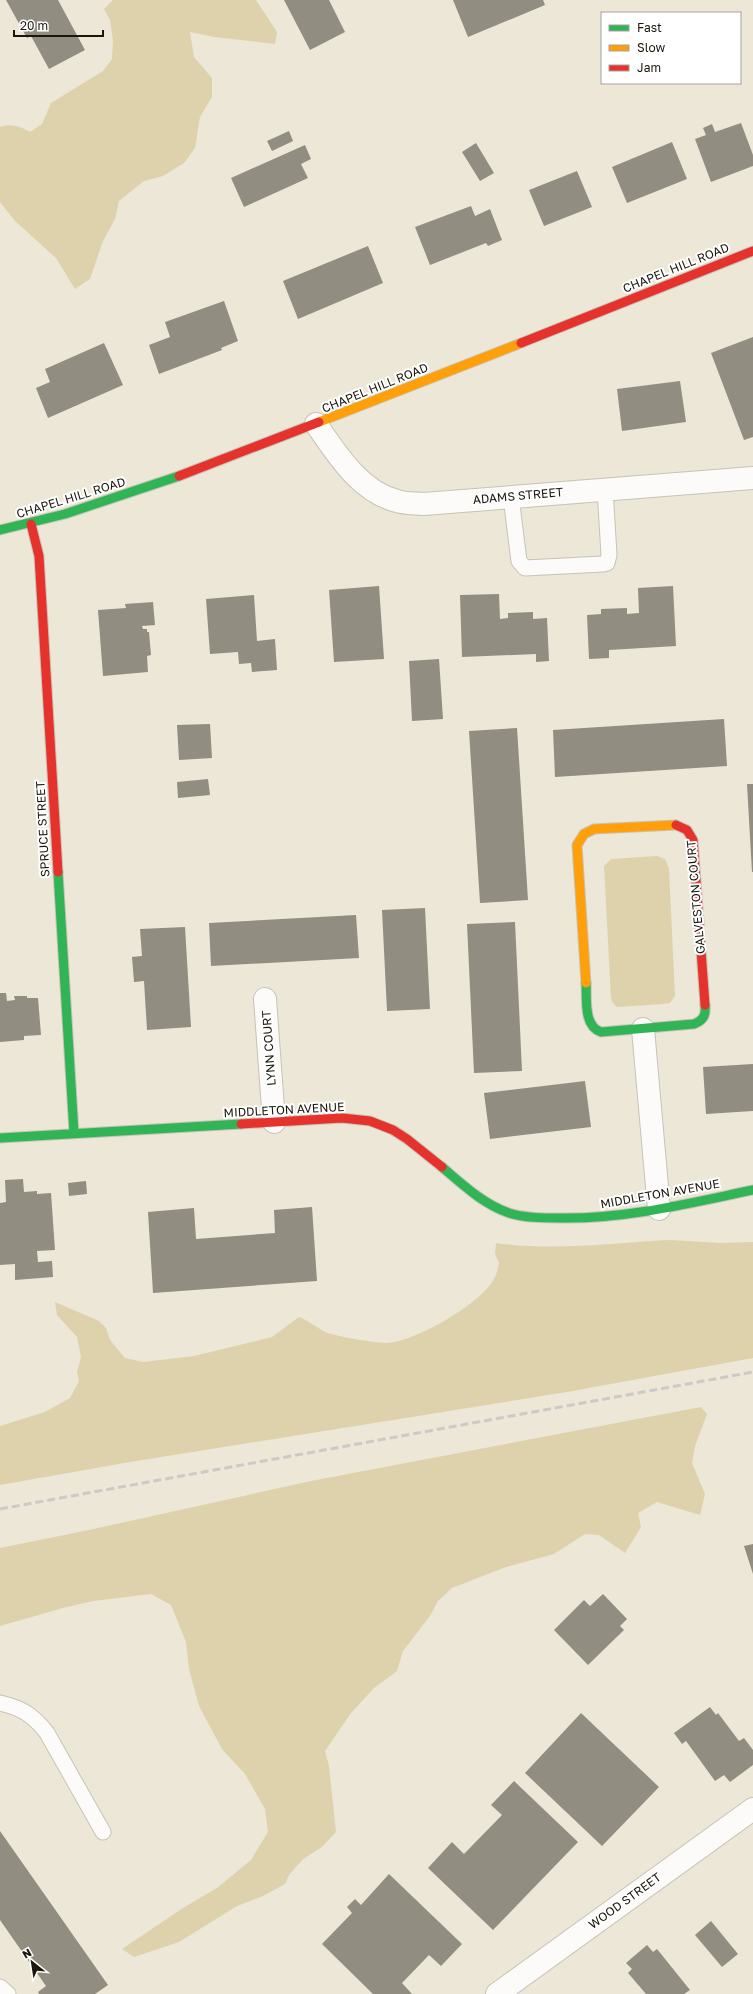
<svg xmlns="http://www.w3.org/2000/svg" width="753" height="1994" font-family="'Golos Text',sans-serif">
<style>
.green{fill:#ded2ad}
.building{fill:#918d80}
.lines{fill:none;stroke-linecap:round;stroke-linejoin:round}
.lane-casing{stroke:#c7c3b6;stroke-width:17}
.street-casing{stroke:#c7c3b6;stroke-width:24}
.fast-casing{stroke:#c7c3b6;stroke-width:11}
.slow-casing{stroke:#c7c3b6;stroke-width:11}
.jam-casing{stroke:#c7c3b6;stroke-width:11}
.lane{stroke:#fcfbf9;stroke-width:15}
.street{stroke:#fcfbf9;stroke-width:22}
.fast{stroke:#30b455;stroke-width:9}
.slow{stroke:#ff9f0a;stroke-width:9}
.jam{stroke:#e5322d;stroke-width:9}
.rail{stroke:#cccac5;stroke-width:3;stroke-dasharray:8 4;stroke-linecap:butt}
.labels{text-anchor:middle;stroke-width:4;stroke-linejoin:round;paint-order:stroke}
.street-label{font-size:12px;fill:#1a160b;stroke:#fff}
</style>
<rect width="100%" height="100%" fill="#ece7d6"/>
<path class="green" d="M113,0H256L277,32L275,44L214,37L190,32L194,57L212,78V97L200,117L195,148L184,163L163,176L144,181L119,201L115,219L103,241L90,279L75,289L56,258L15,221L0,202V127C11,123 20,126 30,132L42,124L51,103L103,71L112,59L113,41L110,20L104,9Z
M657,856L665,859L669,869L675,996L670,1003L664,1004L617,1007L612,1002L611,998L604,866L611,859Z
M670,1240L720,1243L753,1242V1358L567,1392L130,1462L0,1485V1426L45,1412L70,1398L79,1381L77,1372L81,1357L77,1337L57,1315L55,1302L99,1321L106,1328L110,1340L125,1358L143,1362L194,1356L272,1337L299,1317C309,1321 316,1327 325,1332C338,1337 375,1343 388,1343C416,1341 483,1303 495,1277C497,1273 498,1267 499,1263L495,1254L496,1243C554,1251 612,1243 670,1240Z
M701,1407L707,1414L695,1446L692,1463L705,1494L700,1515L657,1502L638,1513L641,1527L625,1553L599,1535L585,1534L554,1554L506,1567L452,1588L438,1601L430,1616L403,1651L397,1671L374,1688L351,1713L325,1751L329,1766L336,1832L322,1847L303,1859L289,1875L285,1884L263,1896L237,1906L179,1942L134,1957L122,1949L183,1908L217,1888L251,1860L268,1832L265,1809L245,1774L222,1749L199,1706L189,1669L186,1642L171,1605L151,1594L93,1601L63,1608L0,1626V1548L89,1530L311,1481Z"/>
<path class="building" d="M6,0H58L85,50L49,69L31,36L27,38Z
M284,0H329L345,32L310,50Z
M453,0H543L545,5L468,37Z
M741,123L753,155V166L711,182L695,139L706,135L703,128L712,124L715,132Z
M289,131L293,141L272,151L267,141Z
M672,142L687,179L627,203L612,167Z
M476,143L494,173L480,181L462,152Z
M305,145L311,159L301,164L308,178L244,207L231,178Z
M577,171L592,207L544,226L529,190Z
M471,206L475,216L490,209L502,240L488,246L486,243L430,265L415,227Z
M368,246L383,283L298,319L283,281Z
M224,301L238,341L221,348L222,350L159,374L149,345L170,337L165,322Z
M753,337V437L744,440L711,353Z
M104,343L123,385L48,418L36,388L50,382L45,369Z
M680,381L686,422L622,431L617,389Z
M379,586L384,659L334,662L329,590Z
M673,586L676,646L609,650V658L589,659L587,615L601,614V609L627,608V614L639,613L638,588Z
M499,594L500,619L508,618V613L533,612V619L547,618L549,661L536,662V654L462,657L460,595Z
M254,595L257,641L275,639L277,670L252,672L251,663L239,664L238,652L210,654L206,599Z
M153,602L155,625L142,626L143,629H147V632H149L151,655L147,656L148,672L103,676L98,610L126,608L125,604Z
M439,659L443,719L412,721L409,661Z
M724,719L727,766L555,777L553,730Z
M210,724L212,758L179,760L177,725Z
M517,728L528,900L480,903L469,731Z
M208,779L210,795L178,798L177,782Z
M747,784H753V872H752Z
M425,908L430,1009L387,1011L382,910Z
M356,915L359,958L211,966L209,923Z
M515,922L522,1071L474,1073L467,924Z
M185,927L191,1027L147,1030L144,981L134,982L132,957L142,956L140,929Z
M0,993H6L7,1001L15,1000L14,996H27V998H38L41,1035L24,1036V1040L0,1042Z
M753,1064V1111L706,1114L703,1067Z
M585,1081L591,1127L490,1139L484,1093Z
M23,1179L24,1192L37,1191V1194L51,1193L55,1250L37,1251L38,1262L52,1261L53,1277L15,1280V1264L0,1265V1203L6,1202L5,1180Z
M86,1181L87,1194L69,1196L68,1183Z
M312,1207L317,1281L153,1293L148,1212L194,1208L196,1239L275,1233L274,1210Z
M753,1544V1574L744,1546Z
M603,1594L627,1619L620,1626L624,1630L588,1665L554,1630L584,1600L590,1606Z
M710,1707L716,1715L718,1713L739,1741L744,1738L753,1750V1765L730,1782L724,1775L715,1781L686,1741L682,1744L674,1733Z
M581,1713L659,1787L602,1846L525,1773Z
M514,1781L578,1842L493,1930L428,1868L452,1842L464,1854L502,1815L491,1805Z
M0,1831L108,1985L95,1994H39L38,1992L46,1986L0,1920Z
M389,1874L462,1944L441,1966L429,1955L402,1983L412,1994H373L322,1944L352,1913L347,1907L355,1899L361,1905Z
M711,1921L738,1954L722,1967L695,1935Z
M647,1945L653,1952L657,1949L690,1990L684,1994H646L628,1973L632,1969L626,1963Z"/>
<g class="lines">
<g class="lane-casing">
<path id="lane" d="M511,497L519,561L525,568L603,564L607,563L609,555L605,489
M0,1703C22,1708 33,1715 47,1733L103,1832
M0,1987L8,1994"/>
</g>
<g class="street-casing">
<path id="street" d="M316,424C336,453 360,492 397,501C405,504 416,503 424,504L753,478
M265,999L274,1122
M643,1029L659,1209
M497,1994L753,1809"/>
</g>
<g class="fast-casing">
<path id="fast" d="M0,530L65,514L179,476
M58,872L74,1133
M586,983C587,998 583,1026 601,1032L694,1024C704,1020 706,1015 705,1005
M0,1138L241,1124
M442,1167C463,1185 483,1204 509,1213C525,1218 544,1218 561,1218C626,1219 690,1203 753,1190"/>
</g>
<g class="slow-casing">
<path id="slow" d="M319,422L521,343
M586,983L577,845L584,834L594,829L676,825"/>
</g>
<g class="jam-casing">
<path id="jam" d="M521,343L753,251
M179,476L319,422
M31,524L39,556L58,872
M676,825L687,830L693,840L705,1005
M241,1124L342,1118L370,1121L393,1130L407,1139L442,1167"/>
</g>
<use href="#lane" class="lane"/>
<use href="#street" class="street"/>
<use href="#fast" class="fast"/>
<use href="#slow" class="slow"/>
<use href="#jam" class="jam"/>
<path class="rail" d="M0,1509L753,1372"/>
</g>
<g class="labels">
<g class="street-label">
<text transform="translate(676 268) rotate(-22)" y="4">CHAPEL HILL ROAD</text>
<text transform="translate(375 388) rotate(-22)" y="4">CHAPEL HILL ROAD</text>
<text transform="translate(518 496) rotate(-5)" y="4">ADAMS STREET</text>
<text transform="translate(71 498) rotate(-17)" y="4">CHAPEL HILL ROAD</text>
<text transform="translate(43 829) rotate(-93)" y="4">SPRUCE STREET</text>
<text transform="translate(696 897) rotate(-95)" y="4">GALVESTON COURT</text>
<text transform="translate(269 1048) rotate(-94)" y="4">LYNN COURT</text>
<text transform="translate(284 1110) rotate(-3)" y="4">MIDDLETON AVENUE</text>
<text transform="translate(660 1194) rotate(-10)" y="4">MIDDLETON AVENUE</text>
<text transform="translate(625 1901) rotate(-36)" y="4">WOOD STREET</text>
</g>
</g>
<rect x="601" y="12" width="140" height="72" fill="#ffffff" stroke="#a3a29d"/>
<rect x="609" y="25" width="20" height="6" fill="#30b455" stroke="#a3a29d"/>
<text x="637" y="32" font-size="12" fill="#1a160b">Fast</text>
<rect x="609" y="45" width="20" height="6" fill="#ff9f0a" stroke="#a3a29d"/>
<text x="637" y="52" font-size="12" fill="#1a160b">Slow</text>
<rect x="609" y="65" width="20" height="6" fill="#e5322d" stroke="#a3a29d"/>
<text x="637" y="72" font-size="12" fill="#1a160b">Jam</text>
<g transform="translate(32 1962) rotate(330)" stroke="#ffffff" stroke-width="3" paint-order="stroke">
<path d="M0-3L7 15L0 10L-7 15Z" fill="#1a160b"/>
<text y="-6" font-size="11" font-weight="bold" text-anchor="middle" fill="#1a160b">N</text>
</g>
<path d="M14 30v6h89v-6" fill="none" stroke="#1a160b" stroke-width="2"/>
<text x="20" y="30" font-size="12" fill="#1a160b" stroke="#ffffff" stroke-width="3" paint-order="stroke">20 m</text>
</svg>
